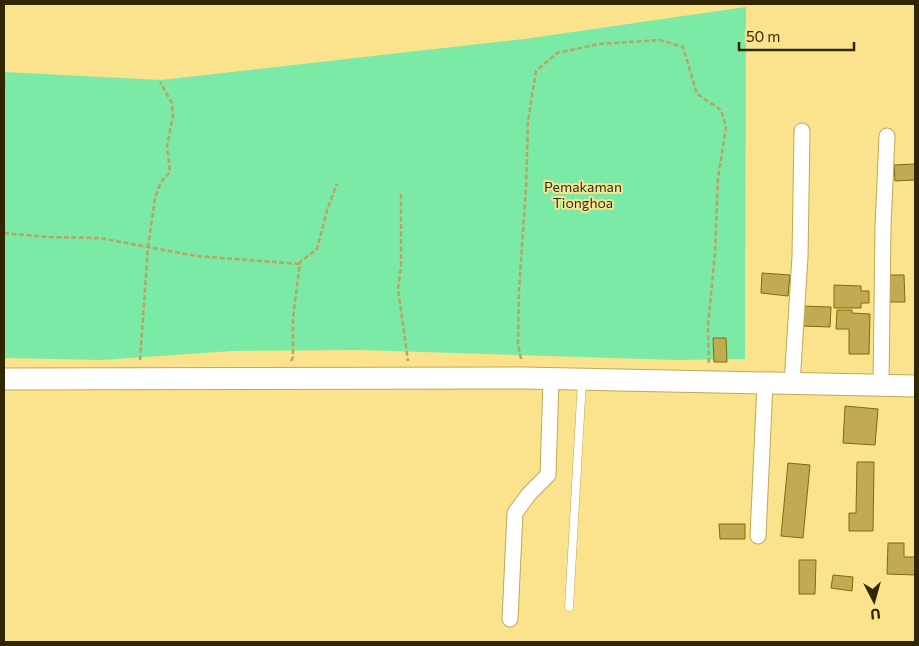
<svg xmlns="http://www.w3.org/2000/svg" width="919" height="646" font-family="Commissioner,sans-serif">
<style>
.green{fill:#7aeaa6}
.building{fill:#c0aa54;stroke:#826c01}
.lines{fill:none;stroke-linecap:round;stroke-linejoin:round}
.lane-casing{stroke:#bfa952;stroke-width:9}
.street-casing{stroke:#bfa952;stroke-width:17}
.secondary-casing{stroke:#bfa952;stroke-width:23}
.path{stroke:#b8a65f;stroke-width:2.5;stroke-dasharray:5 2.5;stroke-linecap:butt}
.lane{stroke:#fff;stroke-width:8}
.street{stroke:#fff;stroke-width:15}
.secondary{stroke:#fff;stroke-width:21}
.labels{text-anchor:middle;stroke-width:4;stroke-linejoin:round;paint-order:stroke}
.park-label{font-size:14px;fill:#193021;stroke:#fae38c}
</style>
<rect width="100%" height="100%" fill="#fae38c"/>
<path class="green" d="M746,7L745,359L677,360L359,350L232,351L102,360L4,358V72L161,80L524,39Z"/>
<path class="building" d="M915,164V180L895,181L894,165Z
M762,273L790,275L788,296L761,293Z
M889,275H904L905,302H889Z
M834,285L861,286V291H869V303H861V308H834Z
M802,306L831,307L830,327L802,326Z
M837,310H852V313L870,314L869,354H849V329H836Z
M713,338H726L727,362H714Z
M845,406L878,409L875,445L843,443Z
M857,462H874L873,531H849V513H856Z
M788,463L810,465L803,538L781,536Z
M719,524H745V539H720Z
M888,543H904V557H915V575L887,574Z
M799,560H816L815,594H799Z
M833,575L853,577L852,591L831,588Z"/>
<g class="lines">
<g class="lane-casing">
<path id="lane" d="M569,607L582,381"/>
</g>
<g class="street-casing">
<path id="street" d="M792,384L800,257L802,131
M881,386L883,227L887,136
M758,536L765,384
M510,619L515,513L529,494L548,475L551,379"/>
</g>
<g class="secondary-casing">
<path id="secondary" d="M4,379L524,378L915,386"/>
</g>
<path class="path" d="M4,86L5,81
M401,194V267L398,289L408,361
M4,233L47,237L100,238L196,256L300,264
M521,359L518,344L519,289L526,189L528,121L536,71L557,53L599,44L660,40L683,47L697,94L721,110L726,127L718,178L715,253L708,325L709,365
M140,360L148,247L155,198L161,182L170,172L167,146L173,115L172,103L160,82
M291,361L293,357V318L300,262L317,249L328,207L337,184"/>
<use href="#lane" class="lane"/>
<use href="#street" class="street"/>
<use href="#secondary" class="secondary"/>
</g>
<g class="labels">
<g class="park-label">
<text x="583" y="192">Pemakaman<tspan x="583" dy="16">Tionghoa</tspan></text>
</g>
</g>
<rect width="919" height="646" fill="none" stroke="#302701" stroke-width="10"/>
<g transform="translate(874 601) rotate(174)" stroke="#fae38c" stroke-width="4" paint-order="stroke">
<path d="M0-4L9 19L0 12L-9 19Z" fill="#302701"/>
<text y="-8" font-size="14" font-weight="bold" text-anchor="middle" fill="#302701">U</text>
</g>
<path d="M739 42v8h115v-8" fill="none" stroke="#302701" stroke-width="2.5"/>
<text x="746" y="42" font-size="15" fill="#302701" stroke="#fae38c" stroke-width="4" paint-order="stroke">50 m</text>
</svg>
